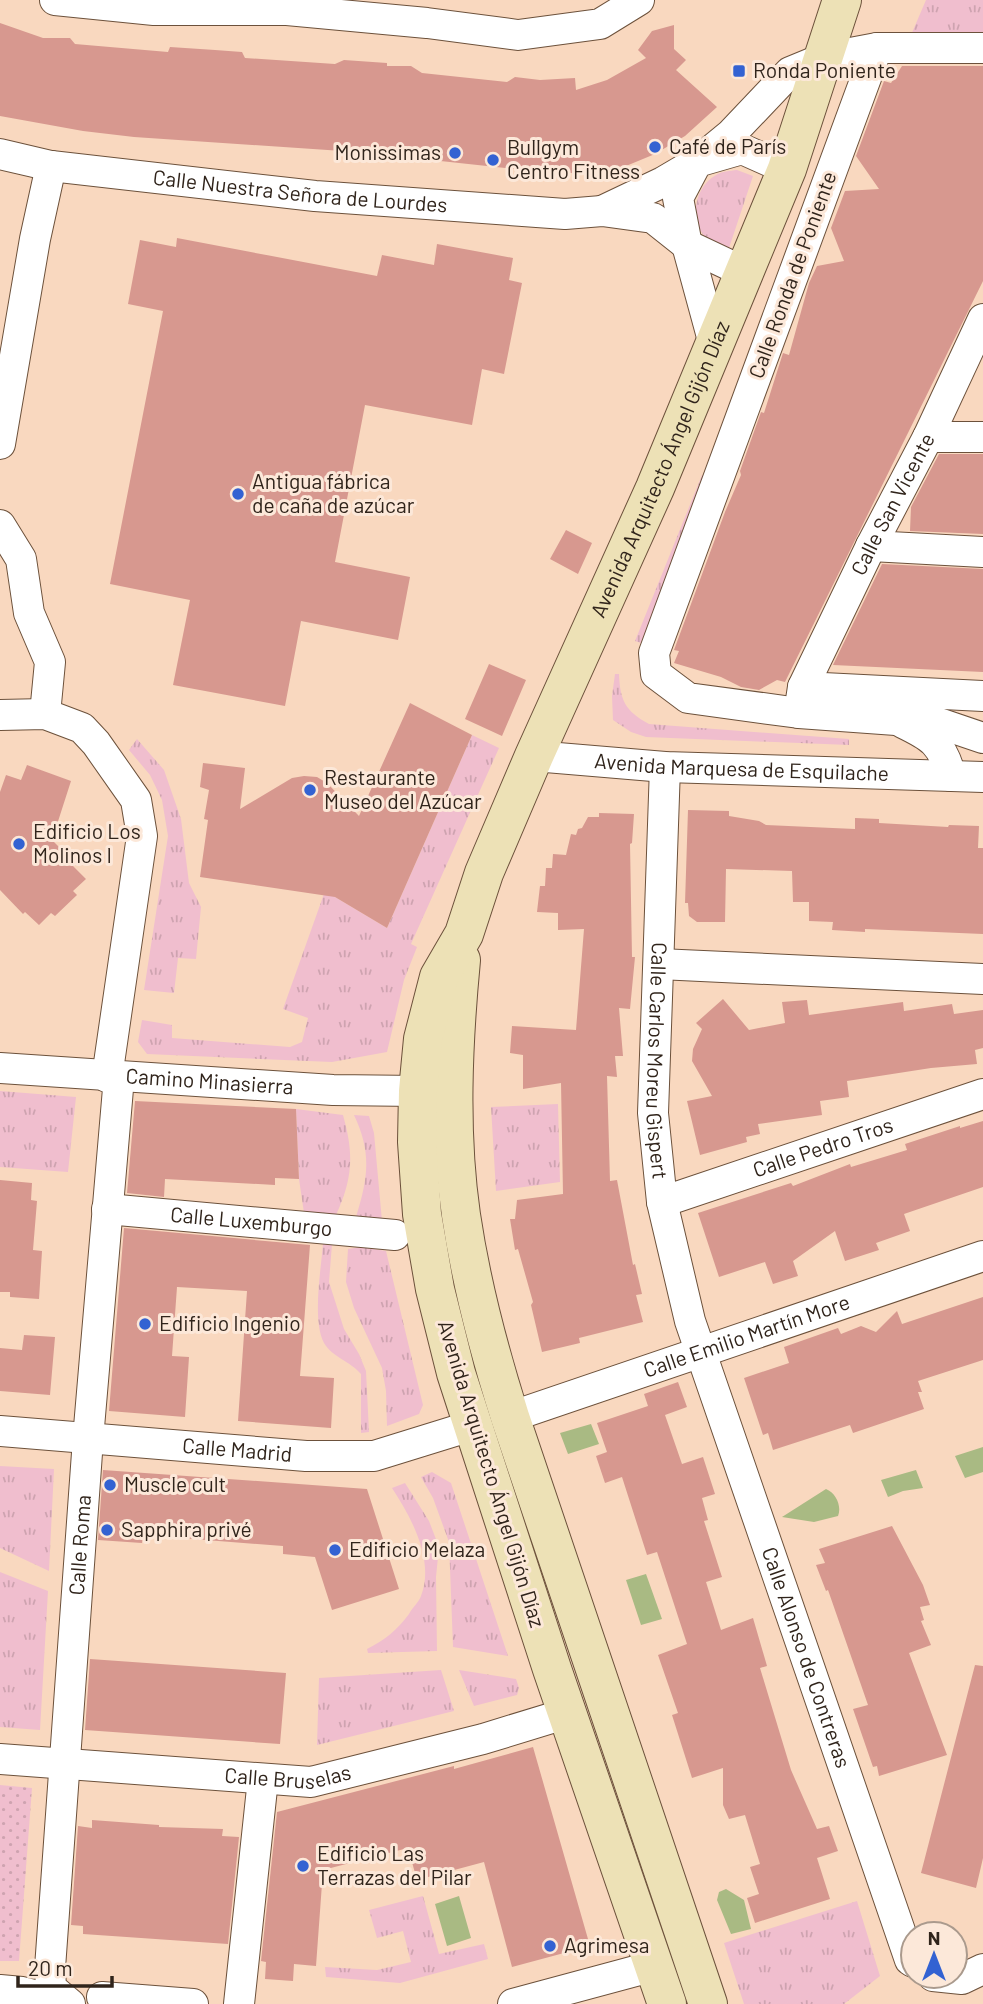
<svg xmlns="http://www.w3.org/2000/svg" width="983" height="2004" font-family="Barlow,sans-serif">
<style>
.grass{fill:url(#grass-tufts)}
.park{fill:url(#park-dots)}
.water{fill:#a9ba83}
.building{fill:#d7988f}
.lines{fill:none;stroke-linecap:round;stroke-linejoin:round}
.street-casing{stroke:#6c513b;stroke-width:32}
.secondary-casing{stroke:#6c513b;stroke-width:40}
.street{stroke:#fff;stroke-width:30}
.secondary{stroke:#ede1b6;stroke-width:38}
.poi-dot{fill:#3362d2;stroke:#fce8d9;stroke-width:2.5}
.labels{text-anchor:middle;stroke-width:6;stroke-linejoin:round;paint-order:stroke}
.poi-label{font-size:21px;fill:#30241b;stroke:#fce8d9;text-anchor:start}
.street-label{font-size:21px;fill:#30241b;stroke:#fce8d9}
</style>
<defs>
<pattern id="grass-tufts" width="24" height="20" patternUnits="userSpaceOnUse" patternTransform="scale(1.75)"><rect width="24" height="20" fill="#f0bece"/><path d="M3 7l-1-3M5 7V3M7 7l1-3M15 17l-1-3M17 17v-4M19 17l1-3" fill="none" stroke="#cea3b0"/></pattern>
<pattern id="park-dots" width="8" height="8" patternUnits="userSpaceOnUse" patternTransform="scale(1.75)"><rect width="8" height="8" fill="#f0bece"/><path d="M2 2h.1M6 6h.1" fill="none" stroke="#cea3b0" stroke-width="1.8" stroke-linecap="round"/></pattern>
</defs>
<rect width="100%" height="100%" fill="#f9d8bf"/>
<path class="grass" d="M926,0H983V36L911,35Z
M737,170L753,176L729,248C723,245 714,243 709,240C687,224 694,187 716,175C722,171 730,171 737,170Z
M702,475L708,477L641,643L635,641Z
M615,674H619C620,700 625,711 649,724L849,739V745L646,737L631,732L613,720L612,696Z
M472,735L499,748L411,944L417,947L404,980L387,1052L332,1062L147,1054L138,1042L142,1020L172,1025V1038L290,1047L302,1042L308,1018L283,1009L325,891L387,928Z
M137,739L164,770L181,819L189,883L201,907L196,959L178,958L174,993L144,990L168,836L162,800L150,775L129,750Z
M0,1091L76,1097L68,1172L0,1167Z
M558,1104L560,1182L496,1191L491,1107Z
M296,1109L343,1115C354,1154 353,1178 336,1215L304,1213L299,1179Z
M354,1115L369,1116L374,1133L382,1221L356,1217C368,1178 372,1153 354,1115Z
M323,1244H332L329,1282L344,1329L359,1354L366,1371L369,1432L361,1433V1374C350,1361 332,1357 324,1343C312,1321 321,1269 323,1244Z
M361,1247L386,1251L423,1405L419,1414L387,1426L386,1391L382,1368L354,1308L346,1282L348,1249Z
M0,1466L54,1469L49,1571L0,1548Z
M432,1472L451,1483L508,1656L453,1647L449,1542L433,1498L421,1477Z
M405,1483L429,1521L439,1547L436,1577L437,1651L368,1653L367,1649C385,1640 397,1630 409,1614C412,1608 419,1602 421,1596C435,1560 411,1517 392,1488Z
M0,1572L48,1591L40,1730L0,1727Z
M441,1670L454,1711L317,1745L319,1678Z
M459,1670L516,1679L519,1688L517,1695L474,1706Z
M423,1896L439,1954L484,1944L488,1959L400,1983L326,1977L325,1967L377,1970L411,1962L403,1931L377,1938L369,1910Z
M857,1901L880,1976L844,2004H744L724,1943Z"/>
<path class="park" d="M0,1785L32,1788L19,1961H0Z"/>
<path class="water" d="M591,1424L599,1444L568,1454L560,1433Z
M983,1447V1472L965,1478L955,1456Z
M916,1470L923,1488L903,1491L888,1497L881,1480Z
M826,1489C836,1493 842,1506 838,1516L814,1522L782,1517Z
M646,1574L662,1619L641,1625L626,1580Z
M726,1889L744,1900L751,1929L731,1934L717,1900L719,1892Z
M459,1896L471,1938L447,1946L435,1904Z"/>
<path class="building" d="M0,23L43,38H70L75,44L168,52L170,47L215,50L242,52L245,58L335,64L344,60L387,63V66H411L422,73L507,82L515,77L540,80L575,78L576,90L607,80L646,58L638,50L652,31L674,25V49L686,60L676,70L717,107L685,136L655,154L626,166L581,173H552L357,152L134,137L83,131L0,116Z
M902,66H983V281L785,682L777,680L759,690L741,687L721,677L674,663L679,651L674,650L725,512L741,475L740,471L761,412L764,413L783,353L789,355L809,283L817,266L844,261L831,228L845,191L879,189L856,156L884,81L891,83Z
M177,238L377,276L382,255L434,265L437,244L513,258L509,280L522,283L504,374L482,369L472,425L365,405L335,562L410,577L398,640L301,621L285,706L173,685L190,600L110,584L163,311L128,304L140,240L176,247Z
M939,454H983V534L910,531L911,507Z
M566,530L592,543L578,574L550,559Z
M882,564L983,569V672L833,665Z
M489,664L526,680L502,736L465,719Z
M410,703L472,735L387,928L335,897L200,877L208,820L204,819L209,790L200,787L203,763L245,768L240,809L292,778L304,776L317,777L327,783L359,816Z
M27,765L71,781L52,840L75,863L73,866L86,879L73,891L77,895L55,916L51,913L39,925L25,912L23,914L0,890V792L6,775L21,780Z
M688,810L729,811V816L759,821L766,825L855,829V818L879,819V823L948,827L949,825L979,826L978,848H983V934L865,929V932L832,930L833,922L809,921V902H793L792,871L726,869L725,922H697L689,916L688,903H685Z
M599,813L634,814L632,843L630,844L632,957H635L630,1009L619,1008L623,1056H615L617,1077L607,1076L610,1181L617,1180L633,1265L635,1264L642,1294L636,1295L643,1322L579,1338L580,1343L542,1352L531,1305L533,1302L518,1249L515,1250L510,1219H515L517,1200L563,1194L561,1083L523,1089V1055L510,1053L512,1026L576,1030L584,929L558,930V913L537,912L540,886H545L546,868H552L553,854L566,855L571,834L576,835L578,829L582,828L588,817H599Z
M723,999L749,1030L785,1023L782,1002L807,1000L809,1015L903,1002L904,1011L952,1004L954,1014L983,1010V1048L975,1050L977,1064L931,1068L847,1081L849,1097L820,1101L822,1115L758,1124L760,1134L746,1137L747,1142L700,1155L687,1101L712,1096L692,1061L693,1049L702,1029L696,1023Z
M135,1101L296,1109L299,1179L275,1178V1185L165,1179L164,1197L127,1193Z
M983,1121V1187L904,1214L910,1231L876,1243L879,1250L845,1261L835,1231L793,1261L798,1276L773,1284L765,1262L719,1277L698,1213L791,1183L793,1186L850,1164L851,1167L907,1150L905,1144L960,1126V1128Z
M0,1180L32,1183L31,1200L37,1201L33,1250L42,1251L39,1299L10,1297V1292H0Z
M124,1228L310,1245L300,1376L334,1378L331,1428L238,1421L247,1291L177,1287L172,1356L189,1357L185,1417L109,1411Z
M983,1297V1360L918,1381L922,1392H918L924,1409L853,1433L850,1425L773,1450L768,1433L763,1435L744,1378L789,1363L784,1347L838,1328L841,1334L861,1326L876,1332L897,1311L902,1324Z
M24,1335L55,1337L50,1395L0,1391V1348L22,1350Z
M678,1382L687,1407L665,1415L682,1464L703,1457L715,1494L702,1498L708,1520L704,1521L722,1577L706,1582L721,1630L753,1618L767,1666L760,1668L791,1770L817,1829L829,1826L838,1851L817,1858L830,1899L755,1923L747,1898L759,1894L750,1867L760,1864L745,1815L729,1819L723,1805V1768L692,1778L672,1715L678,1713L658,1655L687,1644L657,1552L647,1555L622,1477L605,1483L596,1456L607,1452L597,1423L648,1406L644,1394Z
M103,1470L367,1489L399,1589L332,1610L315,1557L283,1554V1546L143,1535L142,1543L98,1540Z
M892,1526L923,1585L930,1605L920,1607L924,1620L921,1621L931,1645L909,1653L947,1755L879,1776L877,1766L873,1767L853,1709L868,1705L828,1590L826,1591L816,1565L825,1563L819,1549Z
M90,1659L286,1673L280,1744L85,1730Z
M975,1665L983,1666V1858L976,1888L921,1873Z
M533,1747L590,1946L512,1967L484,1862L417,1880L408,1848L323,1870L316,1966L294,1964L293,1981L265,1979L266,1962L261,1961L277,1812L454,1766V1769Z
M92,1820L159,1825V1827L223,1829L222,1836L239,1837L228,1944L83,1934V1926L71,1925L78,1826L92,1828Z"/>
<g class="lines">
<g class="street-casing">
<g id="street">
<path d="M55,0L154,10H287L427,23L518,35L600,24L639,0"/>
<path id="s1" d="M877,48L654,653L656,674L688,698L799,713L803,687L871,546L928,437L983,319"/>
<path id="s2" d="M0,154L51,166L315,196L565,214L602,211L653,218L687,245L744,272"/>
<path d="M602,211L663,182L697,162L731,134L790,72L824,58L877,48H983"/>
<path d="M714,344L687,245L678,198L697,162L742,149L787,169"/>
<path d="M928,437H983"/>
<path d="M0,444L35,239L51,166"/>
<path d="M0,525L21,559L29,613L50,662L45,714"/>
<path d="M871,546L983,552"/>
<path d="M803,687L983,696"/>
<path d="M799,713L896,720L921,717L983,738"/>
<path d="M0,715L45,714L82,728L96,743L136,800L142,836L107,1077"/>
<path d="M903,723C932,737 942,743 951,776"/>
<path id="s3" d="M534,756L665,767L983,777"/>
<path id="s4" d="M665,767L653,1113L662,1202L690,1321L910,1960L913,1962"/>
<path d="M659,964L983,979"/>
<path id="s5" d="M0,1068L333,1090L418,1091"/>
<path id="s6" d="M662,1202L983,1094"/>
<path id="s7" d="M107,1209L395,1235"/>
<path id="s8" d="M510,1417L983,1256"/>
<path id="s9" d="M0,1431L306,1456H374L471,1426"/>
<path id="s10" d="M0,1759L311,1782L483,1739L568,1713"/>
<path d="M933,1976L962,1979L983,1969"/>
<path d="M0,1990L22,1992L42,1997L45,2004"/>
<path d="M102,1997L193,2004"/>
<path id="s11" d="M70,2004L51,1988L50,1968L88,1439L119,1077"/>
<path d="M239,2004L263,1779"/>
<path d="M513,2004L654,1966"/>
</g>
</g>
<g class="secondary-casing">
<g id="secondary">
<path d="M461,960C453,1044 449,1132 461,1215C471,1283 489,1351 510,1417L708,2004"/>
<path id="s12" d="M667,2004L552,1669L456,1373L435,1289L422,1214L417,1142L418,1091L423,1039L439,977L464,934L484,873L534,756L655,488L787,169L842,0"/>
</g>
</g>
<use href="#street" class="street"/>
<use href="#secondary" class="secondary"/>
</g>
<g class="poi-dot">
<rect x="732" y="64" width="14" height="14" rx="3.5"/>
<circle cx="655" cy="147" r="7"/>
<circle cx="455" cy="153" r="7"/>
<circle cx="493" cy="160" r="7"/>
<circle cx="238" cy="494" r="7"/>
<circle cx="310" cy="790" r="7"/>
<circle cx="19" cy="844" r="7"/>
<circle cx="145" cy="1324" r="7"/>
<circle cx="110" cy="1485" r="7"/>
<circle cx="107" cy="1530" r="7"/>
<circle cx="335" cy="1550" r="7"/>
<circle cx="303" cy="1866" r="7"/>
<circle cx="550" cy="1946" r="7"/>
</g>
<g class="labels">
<g class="poi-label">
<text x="753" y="78">Ronda Poniente</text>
<text x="669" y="154">Café de París</text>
<text x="507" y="155">Bullgym<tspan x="507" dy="24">Centro Fitness</tspan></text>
<text x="441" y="160" text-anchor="end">Monissimas</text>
<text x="252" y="489">Antigua fábrica<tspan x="252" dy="24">de caña de azúcar</tspan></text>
<text x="324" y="785">Restaurante<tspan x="324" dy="24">Museo del Azúcar</tspan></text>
<text x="33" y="839">Edificio Los<tspan x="33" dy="24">Molinos I</tspan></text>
<text x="159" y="1331">Edificio Ingenio</text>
<text x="124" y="1492">Muscle cult</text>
<text x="121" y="1537">Sapphira privé</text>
<text x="349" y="1557">Edificio Melaza</text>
<text x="317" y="1861">Edificio Las<tspan x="317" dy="24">Terrazas del Pilar</tspan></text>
<text x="564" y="1953">Agrimesa</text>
</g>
<g class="street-label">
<text dy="7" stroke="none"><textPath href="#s2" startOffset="303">Calle Nuestra Señora de Lourdes</textPath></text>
<text transform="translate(793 275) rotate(-70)" y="7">Calle Ronda de Poniente</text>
<text dy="7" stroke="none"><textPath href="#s12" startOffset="1622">Avenida Arquitecto Ángel Gijón Díaz</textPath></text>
<text dy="7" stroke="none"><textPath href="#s1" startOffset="1048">Calle San Vicente</textPath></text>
<text dy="7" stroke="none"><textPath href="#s3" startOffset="208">Avenida Marquesa de Esquilache</textPath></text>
<text dy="7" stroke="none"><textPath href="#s4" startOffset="294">Calle Carlos Moreu Gispert</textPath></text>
<text dy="7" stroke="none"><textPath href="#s5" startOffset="210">Camino Minasierra</textPath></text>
<text dy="7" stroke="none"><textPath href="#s6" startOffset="170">Calle Pedro Tros</textPath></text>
<text dy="7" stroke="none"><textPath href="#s7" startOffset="145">Calle Luxemburgo</textPath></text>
<text dy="7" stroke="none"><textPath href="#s8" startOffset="250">Calle Emilio Martín More</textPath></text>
<text dy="7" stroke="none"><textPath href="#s9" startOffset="238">Calle Madrid</textPath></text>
<text transform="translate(491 1474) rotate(73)" y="7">Avenida Arquitecto Ángel Gijón Díaz</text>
<text dy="7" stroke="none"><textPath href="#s11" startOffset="469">Calle Roma</textPath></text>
<text dy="7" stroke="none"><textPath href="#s4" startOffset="914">Calle Alonso de Contreras</textPath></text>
<text dy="7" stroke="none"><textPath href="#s10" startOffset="289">Calle Bruselas</textPath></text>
</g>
</g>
<g transform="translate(934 1955)"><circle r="33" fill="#fce8d9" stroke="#aa9a8d" stroke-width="2"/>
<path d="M0-5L12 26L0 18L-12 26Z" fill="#3362d2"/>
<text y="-10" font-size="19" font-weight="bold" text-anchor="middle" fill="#30241b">N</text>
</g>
<path d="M18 1976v10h94v-10" fill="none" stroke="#30241b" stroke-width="3.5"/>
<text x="28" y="1976" font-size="21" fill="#30241b" stroke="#fce8d9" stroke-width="5" paint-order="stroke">20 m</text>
</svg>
